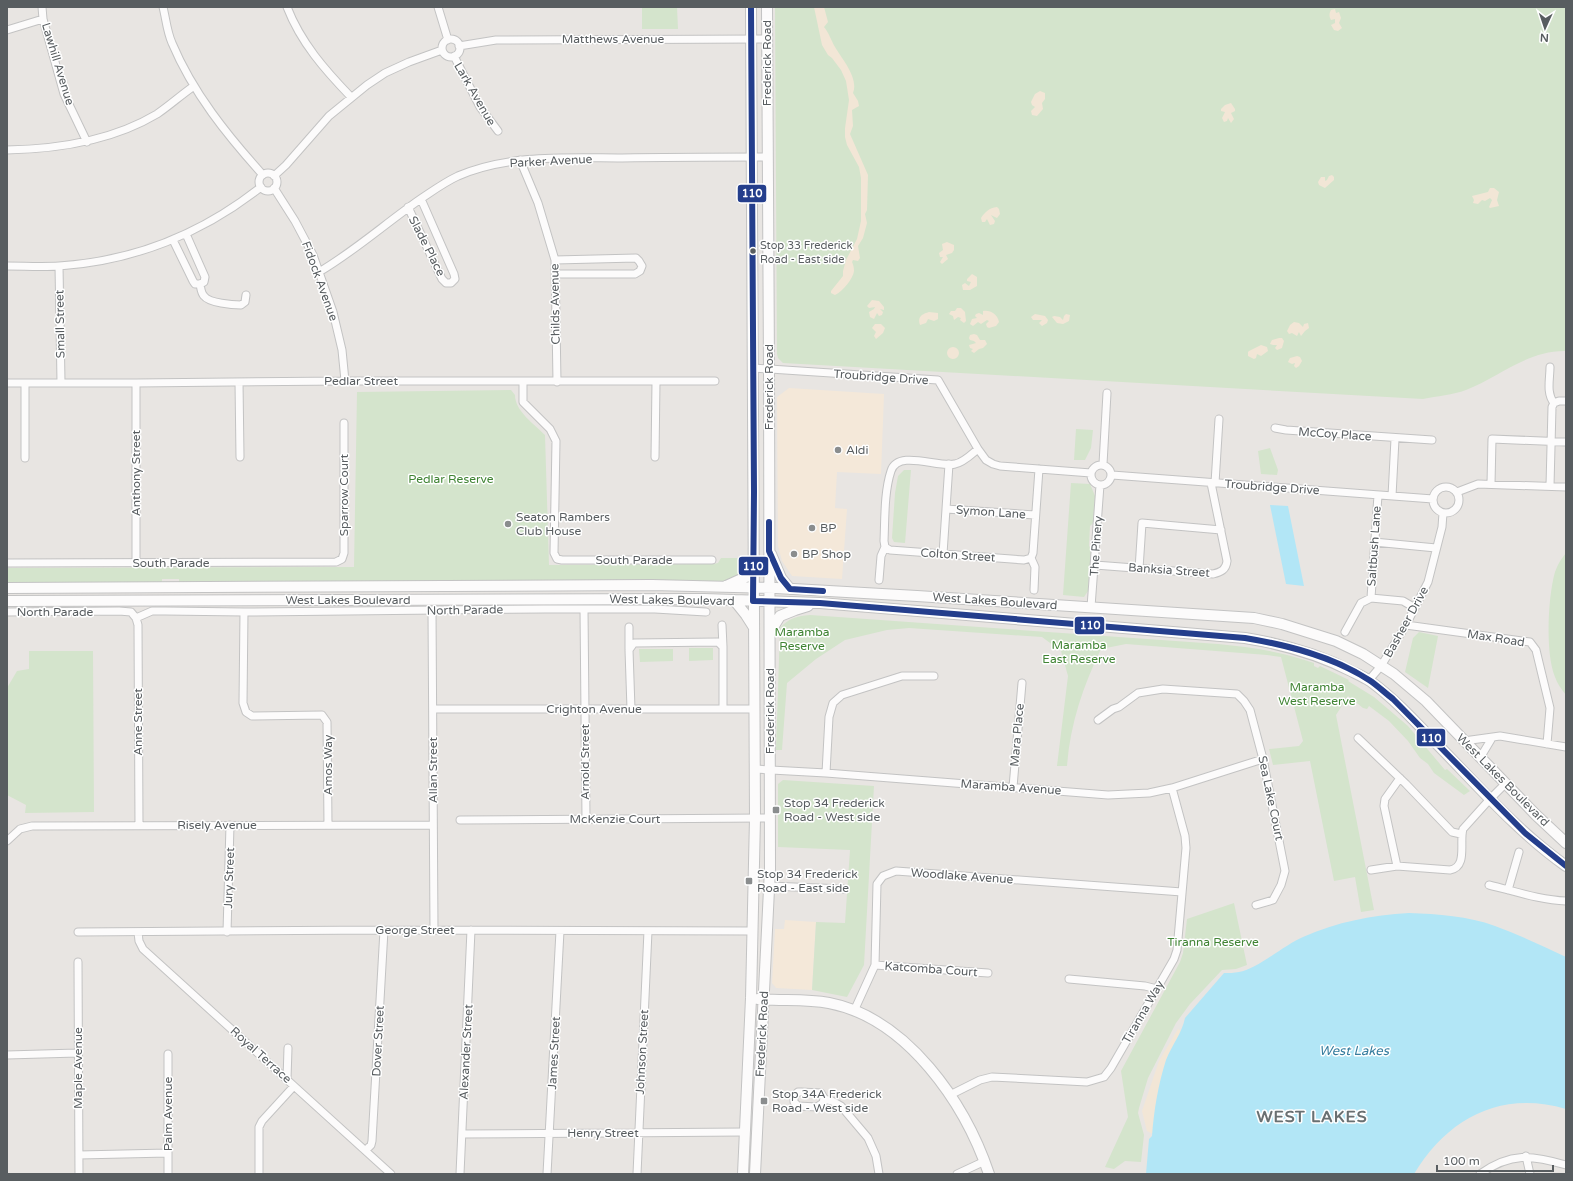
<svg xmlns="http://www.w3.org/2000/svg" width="1573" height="1181" font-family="'Varela Round',sans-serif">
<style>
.commercial{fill:#f4e8d9}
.green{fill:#d4e4cc}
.sand{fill:#f2e6d6}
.water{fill:#b2e6f6}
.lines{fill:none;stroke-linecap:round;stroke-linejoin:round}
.street-casing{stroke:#c3c3c3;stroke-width:9}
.secondary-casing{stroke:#c3c3c3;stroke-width:12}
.street{stroke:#fcfbfb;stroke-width:7}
.secondary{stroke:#fcfbfb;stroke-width:10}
.bus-1-casing{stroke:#fff;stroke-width:9}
.bus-1{stroke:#243e8c;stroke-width:6}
.bus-dot{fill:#585d60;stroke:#fff;stroke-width:1.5}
.poi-dot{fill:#8a8d8e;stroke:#fff;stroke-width:1.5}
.labels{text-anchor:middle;stroke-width:3;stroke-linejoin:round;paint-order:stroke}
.bus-label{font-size:11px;fill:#585d60;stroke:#fff;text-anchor:start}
.street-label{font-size:12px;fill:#585d60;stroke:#fff}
.poi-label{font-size:12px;fill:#585d60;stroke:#fff;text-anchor:start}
.park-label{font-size:12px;fill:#408434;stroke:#fff}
.water-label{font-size:13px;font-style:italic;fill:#367d9f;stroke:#fff}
.district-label{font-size:16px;font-weight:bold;letter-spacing:1px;fill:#697072;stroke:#fff}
.line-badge{stroke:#fff;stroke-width:1.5}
.badge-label{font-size:11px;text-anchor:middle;font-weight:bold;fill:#fff}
</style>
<rect width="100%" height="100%" fill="#e8e5e2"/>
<path class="commercial" d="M789,388L884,394L881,474L837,472L835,508L847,509L842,579L792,576L782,561L778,546L777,397Z
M785,920L816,922L812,990L776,988L772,983L775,929H784Z"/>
<path class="green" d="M642,7H677L678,29H642Z
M775,7H1566V351C1528,350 1499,377 1466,390C1453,395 1437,396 1423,399L783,363L778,358L777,354Z
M511,390L515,395C515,411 534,424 545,435L549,565L713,564L718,563L721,558H751C744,575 740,579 721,582H179V579H162V582L7,583V568L354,567L357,392Z
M1076,429L1093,430L1091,448L1085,460H1074Z
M1270,448L1278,470L1277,475L1261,474L1258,451Z
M904,470H911L905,543L894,542L892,538L895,493L898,476Z
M1071,483L1090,484L1095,496L1093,523L1090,526L1089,546L1091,549L1088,591L1084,597L1063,595Z
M1566,553V695C1561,689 1557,683 1555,677C1545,653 1548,596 1555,572C1558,564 1561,559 1566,553Z
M810,615L1218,644C1251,647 1282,652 1314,663V666L1318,668L1320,666L1349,680L1348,681L1374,697L1408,726L1445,770L1447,769L1470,791L1464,795L1434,773L1428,764L1420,758L1408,741L1389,721L1369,706L1367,709L1363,708L1348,696L1336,715L1374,910L1361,912L1355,877L1334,881L1310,761L1273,765L1269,749L1299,746L1303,741L1281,657L1267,655L1126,644L1101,649C1083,686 1070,725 1067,766H1057L1068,676L1061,651L1042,637L909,628L887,630L845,640L816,659L787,683L782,750H776L780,628C789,618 797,616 810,615Z
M1419,632L1438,636L1428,688L1405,672L1413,638Z
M689,648H713V660L689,661Z
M639,649H673V661L640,662Z
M29,651H93L94,812L25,813L26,805L7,795V688L17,671L29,669Z
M783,780L874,786L864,965L847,997L812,990L816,922L845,923L850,850L778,847V784Z
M1234,903L1247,965L1236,969L1222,970L1190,1004L1176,1023L1148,1078L1139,1108L1138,1113L1144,1135L1141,1162L1125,1161L1114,1169L1105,1167L1128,1117L1121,1071L1180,962L1183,953L1187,919Z"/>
<path class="sand" d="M814,7H824L828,22L824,27C829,33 831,40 835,47C842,59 859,78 853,93L858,101L859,106L852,110L853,126L850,134L868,175L867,210L865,214L867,223L863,238L858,246L860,258L858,261L853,260L852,262C853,264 854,267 854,271C853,279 843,291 835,295L831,293V291L843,276V271L846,260L857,239L861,221V178L859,167L847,145L845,137V128L849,100L846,81L841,70L832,58L828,55L822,45Z
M1335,9L1336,13L1339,12L1341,18L1339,23L1342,28L1338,31L1334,30L1331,25L1335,23V19L1331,20C1329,17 1329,13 1331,10Z
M1040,91L1045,93V99L1042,103L1043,109L1037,116L1032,115L1031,111L1035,107L1032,105L1031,102L1035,94Z
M1231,103L1235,109V111L1231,113L1234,119L1231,123L1228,118L1227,121L1224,122L1222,118L1225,112L1221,111V109L1225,105Z
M1332,175L1334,177V180L1325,188L1319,185L1318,182L1321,177H1325V181L1327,180L1329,176Z
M1490,188H1494L1499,192L1497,200L1499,206L1490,208L1489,207L1492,200L1490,198L1485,201L1482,200L1478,204L1473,203L1474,200L1472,196L1488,192Z
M997,207L999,209L1000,214L997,218L991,215L995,221L994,224L990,225L987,219L985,222H982L981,218C985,212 989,208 997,207Z
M947,242L954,245V250L952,253L946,255L948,259L942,264L940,262L943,257H940L939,253L943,250L942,244Z
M972,274L977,277V286L970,290H963L962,285L965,283L969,286L971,282L967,281V279Z
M872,300L879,301L884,307V310L880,309L883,312L882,315L879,316L877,313L874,319L870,317L869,312L874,309L875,307L869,308L867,306Z
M957,308H961L965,312L966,321L964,323L960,320L961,318L958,317L954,320L953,316L949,314L951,311H955Z
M983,311C991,310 997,314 999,322L996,326L989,328L987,327L986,324L989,321L987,320L981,324L978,322L973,326L970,324L972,319L977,318L975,316L976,314L979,313L983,315Z
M929,312L938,313V319L934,321L928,319L926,323L920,325C917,317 922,314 929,312Z
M1035,314L1045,316L1048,320L1047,323L1042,326L1039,323L1042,320H1033L1031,317Z
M1066,314L1070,315L1069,321L1063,324L1057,323L1052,317L1054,316L1060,317L1063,320L1064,316Z
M1294,322L1299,323L1303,327L1304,324L1308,323L1309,328L1305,331L1301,336L1299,332L1297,336L1292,333L1289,334L1287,331L1290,325Z
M875,324H881L885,328L883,333L876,339L874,336L876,332L872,328Z
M974,334L977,335L980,340H985L987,344L983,348L979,349L974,353L971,351L973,349L970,348L969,345L976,343L974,341L970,340L969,338L970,335Z
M1279,338H1282L1284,341L1282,348L1277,350L1275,348L1277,345H1273L1270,344L1272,340Z
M1261,345L1267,347L1268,351L1261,356L1257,354L1256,358L1254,359L1248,356V352L1249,351Z
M947 353a6 6 0 1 1 12 0a6 6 0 1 1-12 0Z
M1297,356L1300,357L1302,361L1299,366L1296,368L1294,366L1295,363L1292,364L1288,362L1290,358Z
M1178,1029L1181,1031L1153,1134L1147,1131L1142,1111L1159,1061Z"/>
<path class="water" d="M1270,505L1288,506L1304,586L1286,584Z
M1409,913C1438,914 1468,916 1495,926C1519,935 1543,946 1566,957V1109C1501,1090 1448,1118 1414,1174H1146L1149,1139L1152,1136C1154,1110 1158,1085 1166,1060C1172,1045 1182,1033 1185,1018L1224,973C1229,973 1234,973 1239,972C1256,970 1284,945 1303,937C1337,922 1372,915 1409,913Z"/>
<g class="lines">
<g class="street-casing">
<path id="street" d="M42,7L43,19L64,94L87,142
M163,7C166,19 167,32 172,43C193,93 227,135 263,175
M287,7C301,43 325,70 351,97
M438,7L448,40
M7,30L43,19
M442 48a9 9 0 1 1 18 0a9 9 0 1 1-18 0Z
M459,46L496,40L767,39
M454,56L480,107L498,131
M7,150C59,149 112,141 157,114C169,106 181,95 194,86
M520,160L538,203L555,260L557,382
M259 182a9 9 0 1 1 18 0a9 9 0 1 1-18 0Z
M274,176L286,165L329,116L367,85L385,73L409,62L442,50
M274,188L295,221L313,255L333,312L342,350L345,381
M408,207L442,279L446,283H451L455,279L454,274L421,199
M173,240L193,281L195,284H200L204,282L205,277L186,234
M555,260L636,258L639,261L642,266L640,271L635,274H556
M7,266C24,266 42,267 59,266C134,261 203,233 261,187
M59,266L61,382
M319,272C355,251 387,222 422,198C434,190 445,182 458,176C509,154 568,158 622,158C671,157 719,157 768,157
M200,284C201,289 201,293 204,296C209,303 233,305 241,305L245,302L246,295
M1550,367C1550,379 1546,393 1554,403
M753,368L938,380L978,449L986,460L993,464L1000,466L1091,473
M239,382L240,457
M523,382V402L550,429L556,441L554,553L557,559L562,560H712
M7,383H136L345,381H715
M136,383V563
M1554,403L1559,401H1566
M1275,428L1286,430L1432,440
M655,457L656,382
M25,458V383
M1103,464L1107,393
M1091 475a10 10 0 1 1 20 0a10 10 0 1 1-20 0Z
M1112,475L1433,499
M1215,483L1219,419
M1491,484L1492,439L1566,442
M1550,486L1552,407L1554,403
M1433 500a13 13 0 1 1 26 0a13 13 0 1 1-26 0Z
M1457,492L1478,484L1566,487
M1392,496L1395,439
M946,509L1035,515
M1374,542L1436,548
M885,547L890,550L1024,560L1031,558
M943,554L949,464
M7,563L336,562L342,559L344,553V423
M1095,565L1213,574C1221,572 1226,570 1227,561L1211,483
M1139,569L1142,523L1221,530
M879,580L881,556L885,547L884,541C885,520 884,492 891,471C898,449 938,468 955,464C963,463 972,454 978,449
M1034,590L1035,567L1031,558L1033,553L1039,469
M1371,598L1378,495
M1091,607L1100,485
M584,609L586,819
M432,611L434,930
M7,612L119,611L131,612L136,618L138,625L139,826
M244,612L243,703L246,712L252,716L322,715L327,722L328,825
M136,618L152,611H165L244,612L545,609H655L706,612
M722,625L723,647
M1406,625L1530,642L1536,650L1550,708L1547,744
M629,627V649
M1345,632L1361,603L1371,598L1403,601L1415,608
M1369,680L1381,666L1406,625L1428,582L1442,527L1443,513
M433,709H755
M631,709L629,650L634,643L718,642L723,647V709
M1098,720L1113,709L1119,707L1138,693L1163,689L1237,694L1244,701L1250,710L1263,759L1285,871L1281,885L1273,900L1256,905
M1358,738L1406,784L1452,832L1461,834
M1464,741L1500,736L1566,747
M1480,758L1492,738
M755,769L826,773L1108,795L1149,793L1172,788L1263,759
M826,773L829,717L833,703L842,695L902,676H934
M1013,787L1022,683
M460,820L770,818
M7,841L20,829L32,826L433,825
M1397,866L1384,806L1385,799L1400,778
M1371,870L1397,866L1450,870C1468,867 1459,842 1463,829L1490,799L1505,784
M1489,885C1514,891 1540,900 1566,901
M769,886L844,889
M1508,890L1519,852
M78,932L384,930L753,931
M138,932L139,941L143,949L391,1174
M227,932L230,825
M78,962L79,1174
M875,965L988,973
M1069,979L1145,986L1157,989
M854,1011L875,965L877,884L883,876L896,871L1182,892
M7,1055L77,1053
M287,1079L288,1048
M801,1092L821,1093L824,1098L823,1103L817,1107L798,1106L794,1102V1096L798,1092Z
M950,1095L980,1080L992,1077L1087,1082L1104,1077L1111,1068L1174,959L1177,950L1186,848L1185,836L1172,788
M824,1099L832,1101L841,1106L868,1138L876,1156L879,1174
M462,1134L744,1132
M366,1150L371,1145L372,1141L384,930
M79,1155L168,1153
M1526,1156L1530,1174
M168,1174V1054
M259,1174V1127L262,1121L294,1086
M460,1174L471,930
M547,1174L560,931
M637,1174L648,931
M957,1174L985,1161
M1480,1174C1511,1152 1532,1155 1566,1165"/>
</g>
<g class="secondary-casing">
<path id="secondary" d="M771,554L781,578L790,589
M726,586L746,577L752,564
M7,588L652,585L776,588L917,596L1254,618L1282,624L1336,641L1363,654L1394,674L1426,701L1536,815L1566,843
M734,600L746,615L753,626
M7,601L704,599L820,603L1245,638C1282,644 1318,654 1351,671C1357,674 1364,677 1370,681C1392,697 1411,717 1430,737C1474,781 1515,830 1566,866
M770,632L780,616L795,610L808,606
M758,999C782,1001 806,999 829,1003C907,1018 965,1103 989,1174
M743,1174L751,998L755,818L751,7
M755,1174L770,869L769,369L767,7"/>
</g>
<use href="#street" class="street"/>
<use href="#secondary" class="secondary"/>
<g class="bus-1-casing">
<path id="bus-1" d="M751,7L754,492L753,601L820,603L1245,638C1287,645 1332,656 1369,680C1377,685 1385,693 1393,699L1525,833L1566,866
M769,522V551L781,578L790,589L823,591"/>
</g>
<use href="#bus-1" class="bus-1"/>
</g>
<circle class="bus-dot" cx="753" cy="251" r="3.5"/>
<g class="poi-dot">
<circle cx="838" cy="450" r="4"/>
<circle cx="508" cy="524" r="4"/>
<circle cx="812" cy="528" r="4"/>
<circle cx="794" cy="554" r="4"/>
<rect x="772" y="806" width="8" height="8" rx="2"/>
<rect x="745" y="877" width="8" height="8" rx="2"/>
<rect x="760" y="1097" width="8" height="8" rx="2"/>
</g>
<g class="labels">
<g class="bus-label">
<text x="760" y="249">Stop 33 Frederick<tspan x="760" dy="14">Road - East side</tspan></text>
</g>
<g class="street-label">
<text x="613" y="43">Matthews Avenue</text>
<text transform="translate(767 63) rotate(-90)" y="4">Frederick Road</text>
<text transform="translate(58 64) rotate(73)" y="4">Lawhill Avenue</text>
<text transform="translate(475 94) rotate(60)" y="4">Lark Avenue</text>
<text transform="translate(551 161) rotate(-3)" y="4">Parker Avenue</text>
<text transform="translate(427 246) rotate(63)" y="4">Slade Place</text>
<text transform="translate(320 281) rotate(70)" y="4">Fidock Avenue</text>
<text transform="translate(555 304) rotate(-91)" y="4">Childs Avenue</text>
<text transform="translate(60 324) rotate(-91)" y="4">Small Street</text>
<text transform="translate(881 377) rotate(4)" y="4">Troubridge Drive</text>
<text x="361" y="385">Pedlar Street</text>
<text transform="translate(769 387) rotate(-90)" y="4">Frederick Road</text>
<text transform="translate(1335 434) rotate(4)" y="4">McCoy Place</text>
<text transform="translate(136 473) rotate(-90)" y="4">Anthony Street</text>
<text transform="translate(1272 487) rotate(4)" y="4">Troubridge Drive</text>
<text transform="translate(344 495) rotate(-90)" y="4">Sparrow Court</text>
<text transform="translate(991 512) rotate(4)" y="4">Symon Lane</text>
<text transform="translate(1096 546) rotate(-86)" y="4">The Pinery</text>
<text transform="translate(1374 546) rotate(-86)" y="4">Saltbush Lane</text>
<text transform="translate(958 555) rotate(4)" y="4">Colton Street</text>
<text x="634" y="564">South Parade</text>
<text x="171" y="567">South Parade</text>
<text transform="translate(1169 570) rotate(4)" y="4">Banksia Street</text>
<text x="348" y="604">West Lakes Boulevard</text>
<text transform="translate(672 600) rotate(1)" y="4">West Lakes Boulevard</text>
<text transform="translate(995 601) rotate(4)" y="4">West Lakes Boulevard</text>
<text transform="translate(465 610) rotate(-1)" y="4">North Parade</text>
<text x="55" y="616">North Parade</text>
<text transform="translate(1406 622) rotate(-61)" y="4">Basheer Drive</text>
<text transform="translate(1496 638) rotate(9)" y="4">Max Road</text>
<text x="594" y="713">Crighton Avenue</text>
<text transform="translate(770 711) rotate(-90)" y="4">Frederick Road</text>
<text transform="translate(138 722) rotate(-90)" y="4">Anne Street</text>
<text transform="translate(1017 735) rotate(-85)" y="4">Mara Place</text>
<text transform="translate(585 762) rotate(-90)" y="4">Arnold Street</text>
<text transform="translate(328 765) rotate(-90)" y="4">Amos Way</text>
<text transform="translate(433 770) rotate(-90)" y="4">Allan Street</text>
<text transform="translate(1503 780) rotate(45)" y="4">West Lakes Boulevard</text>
<text transform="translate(1011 787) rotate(4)" y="4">Maramba Avenue</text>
<text transform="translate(1271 798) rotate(78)" y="4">Sea Lake Court</text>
<text x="615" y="823">McKenzie Court</text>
<text x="217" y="829">Risely Avenue</text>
<text transform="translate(962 876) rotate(4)" y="4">Woodlake Avenue</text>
<text transform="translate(229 878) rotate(-88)" y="4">Jury Street</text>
<text x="415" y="934">George Street</text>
<text transform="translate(931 969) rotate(4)" y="4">Katcomba Court</text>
<text transform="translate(1143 1012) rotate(-60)" y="4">Tiranna Way</text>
<text transform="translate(762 1034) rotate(-87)" y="4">Frederick Road</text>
<text transform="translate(378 1041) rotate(-87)" y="4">Dover Street</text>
<text transform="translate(466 1052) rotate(-87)" y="4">Alexander Street</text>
<text transform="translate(642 1052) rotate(-87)" y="4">Johnson Street</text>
<text transform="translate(554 1053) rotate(-87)" y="4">James Street</text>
<text transform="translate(261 1055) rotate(42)" y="4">Royal Terrace</text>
<text transform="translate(78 1068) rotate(-90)" y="4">Maple Avenue</text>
<text transform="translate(168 1114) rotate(-90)" y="4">Palm Avenue</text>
<text x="603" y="1137">Henry Street</text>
</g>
<g class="poi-label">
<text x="846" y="454">Aldi</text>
<text x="516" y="521">Seaton Rambers<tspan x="516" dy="14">Club House</tspan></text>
<text x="820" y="532">BP</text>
<text x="802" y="558">BP Shop</text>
<text x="784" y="807">Stop 34 Frederick<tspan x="784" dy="14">Road - West side</tspan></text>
<text x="757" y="878">Stop 34 Frederick<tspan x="757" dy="14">Road - East side</tspan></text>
<text x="772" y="1098">Stop 34A Frederick<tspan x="772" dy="14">Road - West side</tspan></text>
</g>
<g class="park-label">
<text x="451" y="483">Pedlar Reserve</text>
<text x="802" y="636">Maramba<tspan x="802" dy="14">Reserve</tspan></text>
<text x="1079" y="649">Maramba<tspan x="1079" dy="14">East Reserve</tspan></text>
<text x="1317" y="691">Maramba<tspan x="1317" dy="14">West Reserve</tspan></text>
<text x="1213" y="946">Tiranna Reserve</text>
</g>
<g class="water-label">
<text x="1354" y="1055">West Lakes</text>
</g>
<g class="district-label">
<text x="1312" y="1122">WEST LAKES</text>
</g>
</g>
<g class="line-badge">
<rect x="737" y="184" width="30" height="19" rx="4" fill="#243e8c"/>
<rect x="738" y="556" width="31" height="20" rx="4" fill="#243e8c"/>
<rect x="1074" y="616" width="31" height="19" rx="4" fill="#243e8c"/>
<rect x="1416" y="728" width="30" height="19" rx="4" fill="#243e8c"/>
</g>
<g class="badge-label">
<text x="752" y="197">110</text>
<text x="753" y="570">110</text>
<text x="1090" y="629">110</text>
<text x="1431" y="742">110</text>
</g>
<rect width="1573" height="1181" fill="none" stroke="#585d60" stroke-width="16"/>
<g transform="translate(1545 28) rotate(183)" stroke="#ffffff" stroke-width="3" paint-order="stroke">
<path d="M0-3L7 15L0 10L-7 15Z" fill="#585d60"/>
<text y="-6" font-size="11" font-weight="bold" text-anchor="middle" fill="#585d60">N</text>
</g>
<path d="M1437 1165v6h116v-6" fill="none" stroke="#585d60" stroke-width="2"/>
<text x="1443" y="1165" font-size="12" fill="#585d60" stroke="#ffffff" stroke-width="3" paint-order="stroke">100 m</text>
</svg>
